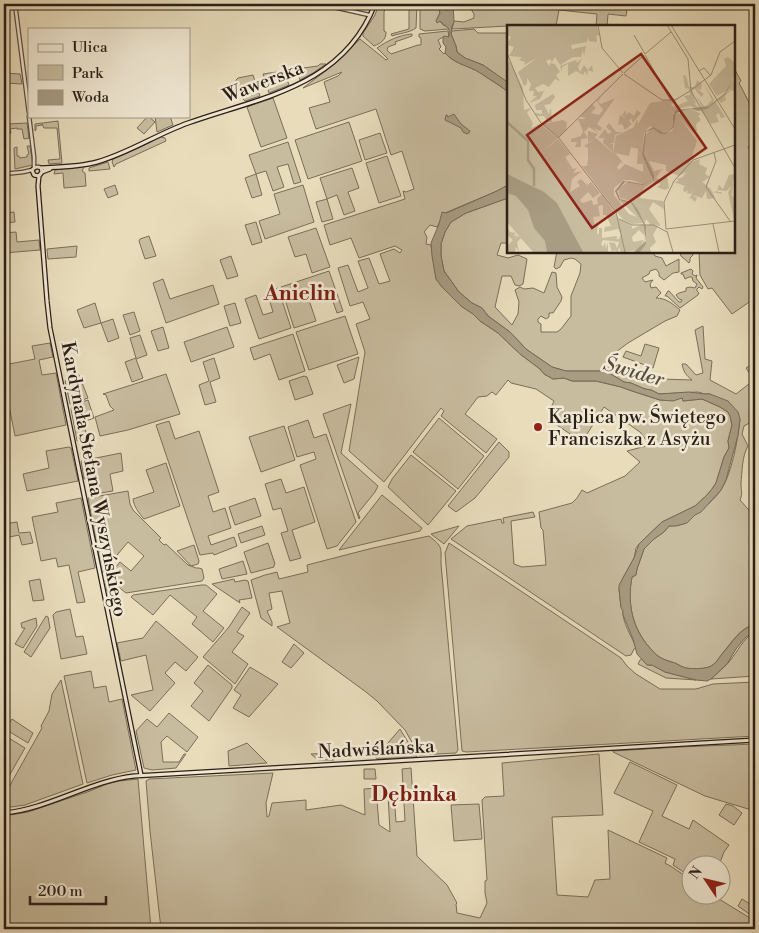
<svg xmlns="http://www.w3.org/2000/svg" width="759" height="933" font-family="'Libre Bodoni',serif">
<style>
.green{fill:#c8bc9f;stroke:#7a6e5b}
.water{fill:#a89c83;stroke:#766a58}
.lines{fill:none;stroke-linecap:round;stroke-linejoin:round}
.tertiary-casing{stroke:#5a4e40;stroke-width:5}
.secondary-casing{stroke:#2b1f17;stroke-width:5.5}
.tertiary{stroke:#f0e8d3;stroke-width:2.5}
.secondary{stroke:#f0e8d3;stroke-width:3}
.poi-dot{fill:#8f2418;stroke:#f0e8d3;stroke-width:2}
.labels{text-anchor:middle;stroke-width:5;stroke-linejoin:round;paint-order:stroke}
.street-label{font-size:19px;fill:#2b1f17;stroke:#f0e8d3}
.poi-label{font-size:19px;fill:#2b1f17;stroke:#f0e8d3;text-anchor:start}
.water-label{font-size:20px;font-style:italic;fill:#574b3d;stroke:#f0e8d3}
.quarter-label{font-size:21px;font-weight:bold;fill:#7a1f14;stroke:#f0e8d3}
.inset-river{fill:none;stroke:#a89c83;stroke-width:2.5}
.inset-road{fill:none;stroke:#9c9079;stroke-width:1}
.view{fill:#8f2418;fill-opacity:0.15;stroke:#8f2418;stroke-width:2.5}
.inset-edge{fill:none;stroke:#2b1f17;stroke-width:2.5}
</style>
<rect width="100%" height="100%" fill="#e8dcbb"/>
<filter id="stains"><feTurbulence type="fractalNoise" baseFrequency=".004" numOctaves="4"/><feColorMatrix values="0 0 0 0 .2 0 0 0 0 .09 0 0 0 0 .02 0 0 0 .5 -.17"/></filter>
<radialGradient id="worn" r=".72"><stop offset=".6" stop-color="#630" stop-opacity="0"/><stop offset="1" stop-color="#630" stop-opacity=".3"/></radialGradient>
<path class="green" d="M379,4H387L384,12V31L386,32C386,40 381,43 374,46L363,36V33L375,15Z
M409,4H410V7H412V4H417L416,28C409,33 400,33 392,36L391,34L409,29Z
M420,4H439L438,6L440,13L436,21L441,22L443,25L448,27L449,29L425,31L420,29Z
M468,4H628L626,16L608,14L607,26H596L597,14L559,10L556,26H508L452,29L454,21L464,22L474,18V14Z
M474,29L478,33H508V83L483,65L465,58L457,52L456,46L451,34L452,31Z
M448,31L449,37H443L438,40L441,47L439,49L444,54L445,53C454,63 465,65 475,70C478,71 480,73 482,74C490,80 500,85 508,92V185L497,191L445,213L437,227L430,225L424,232L427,237L426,244L431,245L436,279L442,287L461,306L473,314L480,321L498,333L520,354L540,369L544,374L553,379L564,378L572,381H596L621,387L632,391L660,400H665L682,398L683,401L702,399L720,407L728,412L730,416L732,425L728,441L729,448L724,457L716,483L712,489L706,496L695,506L662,522L639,544L636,548L634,558L623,578L619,589L621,607L623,610C622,623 632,636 636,648L634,649L631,655L626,656L451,539L467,526L501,519L502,523H504L503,518L533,512L535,517L511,521L514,564L522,567L546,565L543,530L541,528L539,512L572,503L577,498L582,490L587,493L625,476L640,462L627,451L650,445L640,432L604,407L582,442L551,421C547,413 551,408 554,401L536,389L511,383L508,380L496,395L492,392L487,396L478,397L465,414L497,439L486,453L441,416L444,411L441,408L384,482L349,451L365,352L356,324L370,319L363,302L350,306L338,268L348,265L358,292L368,288L358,261L369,258L379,284L390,281L380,254L394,249L400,253L402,250L395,246L359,258L351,238L330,245L324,225L405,199L403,191L406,192L414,189L402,151L391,155L376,109L316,129L309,108L330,102L324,82L338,76L342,72L303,88L328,69L360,39L386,60L388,59L377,48C387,41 399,35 412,34V36L395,42L396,44L388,47L387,50L391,54L418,45H421V38L419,37V34Z
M320,64H326L313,73L300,80L296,69L318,66Z
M733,66L741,81L739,83L755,114V141L748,147L753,157L755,159V298L732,314L712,288L708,289L700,275L699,251H733Z
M284,71L289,85L269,93L263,74Z
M4,73L20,74L22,84L4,83Z
M253,75L260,96L245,101L243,99L236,80L238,78Z
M273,98L287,138L261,147L247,107Z
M148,116L155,122L144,134L137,128Z
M155,116H170L173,125L157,132Z
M58,121L62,163L49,164L48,160L60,159L57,128H44L42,124V125L36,126V130L35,131V124Z
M349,122L362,161L308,179L295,140Z
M27,123L29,138V126L31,142L30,138L24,139L22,129H17V128L10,129L11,133L8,134L7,124Z
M380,133L387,153L365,160L359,140Z
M161,137L165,138L166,141L116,164L114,167L112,162L113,159Z
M288,142L301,182L294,184L288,164L277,167L284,187L273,191L266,171L256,174L262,195L252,198L245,178L256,174L249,155Z
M27,146H30L33,165L15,169L14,148L17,147V156H19L20,158L27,157V155L29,154Z
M387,156L401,196L379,203L366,163Z
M108,162L110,169L89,171V168Z
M83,166L84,167L82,171L85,173L86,186L64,188L63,173L54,174L55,170Z
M352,168L359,188L348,192L355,211L344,215L337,195L327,199L333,219L322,222L316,202L327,199L320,178Z
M115,185L118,194L108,198L104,189Z
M303,185L314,222L265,239L259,221L280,214L274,194Z
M508,198V243H501L497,255L508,258L518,255L527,259L523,284L519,286L515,285L511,276H502L495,307L512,325L518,314L519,302L515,290L520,287L524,289L533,288L544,293L552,272L556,273L557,287L562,297L561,301L553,313H549V317L546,319L541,316L538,319V322L541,324V332H557L561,329L571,316V296L580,273L581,264L575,259L571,258L564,260L560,267L556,269L554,267L557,251H652L655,256L662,258L666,266L679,259V272L673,273L664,280L659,276V273L656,269L650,271L649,274L642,278L645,282L653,280L650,284L651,288L656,287L661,293L656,298C666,298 673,304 680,310L677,316L665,321L628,343L616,352L613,367L616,371L623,375L645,380L660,379L692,380C686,375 684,373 682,364H686L696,375L703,373L695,330L703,326L705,359L712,361L710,380L736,394L754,380L746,368L755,362V420L744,426L742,434L748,446C742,456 742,472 741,484C741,491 743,493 740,500L755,517V624C739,629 732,642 722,654C718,659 716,664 709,667C703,669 692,670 686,668C682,667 679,665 675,663C669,661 663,660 658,656C655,654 653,651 650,648C632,628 627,603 632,577L636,575L637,569L644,549L654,539L664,532L669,526C677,526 685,525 691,519C692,518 694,515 696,514C705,507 715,499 721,490C732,473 738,439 740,419L710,394H705L698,392L659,394L651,390L645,389L631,383L624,382L609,373L601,371H566L552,367L526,349L510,332L488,316L482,308L472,303L459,292L444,271L441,256V244L445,232L451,222L466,213Z
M14,212L15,222L4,223V213Z
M256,222L262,242L252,245L245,225Z
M316,228L330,267L312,273L306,254L295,257L288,237Z
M16,232L17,242L39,240L40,250L4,253V233Z
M149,236L156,256L145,259L139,241L140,239Z
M77,246L76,257L48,259L47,249Z
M682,251L693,252V255L690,258V261L689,263L681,256L680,253Z
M231,256L238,276L227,279L220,260Z
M691,269L693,271L692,274L695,276L697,275L696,278L703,287L702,289L699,287L697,289V291L699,293L698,295L680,308L667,296H665L668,291H669L679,302H681L682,300L679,299L676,295L679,293L686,291V288L690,287L695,288L697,284L693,281L692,277H689L685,279L683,274H681V273Z
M329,271L343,311L337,313L330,293L309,300L316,321L294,328L281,287Z
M163,279L170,299L213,285L219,304L166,323L153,283Z
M278,288L291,328L259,339L245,299L256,295L263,315L273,312L267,292Z
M95,303L101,323L113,319L119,338L108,342L101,323L84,328L77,310Z
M235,303L241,323L230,326L224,306Z
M134,312L140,331L130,335L123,315Z
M345,316L358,354L309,370L296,332Z
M163,327L169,348L158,351L151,331Z
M227,327L234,347L191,362L184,342Z
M293,334L305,371L279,380L270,354L254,360L250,348Z
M140,335L147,355L136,359L143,378L132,382L125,362L136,358L130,338Z
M50,343L53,357L39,360L42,375L56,373L66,425L15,436L4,380V365L35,359L32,346Z
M645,344L659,348L653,368L623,357L626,351L641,356Z
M359,357L354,379L344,383L337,365Z
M214,358L220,378L210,382L216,402L205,405L199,385L209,381L203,362Z
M166,374L180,414L128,430L100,436L95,417L114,410L110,406L106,395L103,394Z
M79,375L88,398L70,404L65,381Z
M304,376L307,377L313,394L295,400L289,381Z
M88,400L94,418L83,422L88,439L77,441L71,409L73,405Z
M351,404L341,453L378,486L375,492L358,513L360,518L359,519L323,414Z
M439,418L484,456L458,489L413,452Z
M308,420L314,438L326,434L356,522L337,546L327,549L300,465L316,459L314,452L297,457L288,427Z
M169,421L175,439L199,431L219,492L208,496L213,512L225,508L231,528L208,536L211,545L234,537L237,546L214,555L213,553L200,555L156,425Z
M284,426L295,460L261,472L249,437Z
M499,442L509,452V457L475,498L456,512L448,506Z
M69,447L71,448L78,481L27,491L23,474L49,468L46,451Z
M121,453L123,471L110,474L113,491L101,493L97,476L84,479L81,461Z
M411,455L456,491L428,525L388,487L392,479Z
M166,463L180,506L144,519C139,513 134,507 133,499L154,492L146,470Z
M281,479L286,493L304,487L315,522L292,530L301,558L290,561L281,533L288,531L281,508L273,510L265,484Z
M128,491L130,504L133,510L161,538L159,540L164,545L166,544L188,565L191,566L177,551L194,545L199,561L198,564L191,566L196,568H199L202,569L204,578L202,581L126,593L107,578L120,562L131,571L144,556L128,542L102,573L88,498Z
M382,495L422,528L420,531L339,550Z
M81,498L95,568L78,572L85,602L77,603L69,565L58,567L56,558L41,561L32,517L58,512L56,503Z
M255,498L261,516L235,525L229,507Z
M17,522L19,533L30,532L33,543L22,545L19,535L5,538L4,524Z
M262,526L265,535L241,543L238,534Z
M459,526L444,544L431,534Z
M429,536C443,547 441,547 441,564L458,750L456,753L419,755L405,730L377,701L366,692L277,627L290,623L282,591L269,593L272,609L267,611L272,622V626L261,618L251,580L265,575L277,572L279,579L308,572L307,565L373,548Z
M268,543L275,564L274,565V567L251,573L244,552Z
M449,543L621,658L627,666L636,674L660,689H696L713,684L755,682V736L466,752L462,751L445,553Z
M243,561L247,574L222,579L219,569Z
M40,579L44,600L33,601L29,581Z
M234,579L235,582L245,580L248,581L252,598L239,600L240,603L212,584Z
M105,580L121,593L108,595Z
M201,585H206L217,594L203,611L224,628L213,642L192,624L197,617L170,595L153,615L131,597L133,595Z
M242,607L250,613L237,632L244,636L232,652L248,664L235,684L203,657L229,627Z
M70,609L76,637L83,636L87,654L61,659L53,615L56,612Z
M46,616L48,617L50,628L31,657L24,652Z
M36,618L37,626L23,648L15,644L25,628H22L21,623Z
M156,621L198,657L186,671L175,662L165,673L175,683L150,711L131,695L153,690L146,655L121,661L117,643L143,638Z
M755,631V676L711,679C717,673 724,668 729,662C738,651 743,639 755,631Z
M294,644L304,653L291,668L282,662Z
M642,659L647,665H652L665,672L696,680L666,678L638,664L640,660Z
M208,665L232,685V688L209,721L191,706L203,691L194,683Z
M250,667L278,684L249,717L233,708L241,695L234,690Z
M91,671L94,688L106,686L109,702L122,699L136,770L112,775L87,783L64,676Z
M61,680L83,784L25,805L4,808V796L42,728L41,726L49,711L52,694Z
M169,713L198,737L187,752L167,736L161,742L163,762H179L184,754H186L176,768L152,770L144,768L136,731L147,719L157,727Z
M12,719L33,733L28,743L5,729Z
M400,729L417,757L377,759L376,757H374V751L382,750Z
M4,735L25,748L9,776L4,772Z
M247,743L267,763L229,766L228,751Z
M755,744V811L705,796L613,752V751L680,747Z
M333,753L334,760H318L311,754Z
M599,754L603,815L552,817L557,895L588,897L595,880L610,879L608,830L667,858L665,863L672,867L691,880L692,896H714L755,921V929H161L150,831L146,781L149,779L273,773L266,803L267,817L269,816L272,803L306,800V810L341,805L365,815L364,789L376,788L379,825L390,832L388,794H394L396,822L405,821L402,769L411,768L417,856L447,885L457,903L456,904L457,913L480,918L487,903L485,893V881L487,880L482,800L485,797L504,796L502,763Z
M630,762L677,785L662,816L689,829L693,820L729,845L724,852L719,865L692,866L691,877L673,865L675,859L639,842L653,811L614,793Z
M364,769H375L376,779H364Z
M138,779L151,929H4V816L28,812L90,791L107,784L119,781Z
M479,804L482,839L454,841L451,805Z
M726,804L733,806L742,813L734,825L719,815Z
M742,899L755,907V918L738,906Z"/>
<path class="water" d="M439,4H453L454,22L452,26L451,34L456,46L457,52L465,58L483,65L506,81L508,83V92C500,85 490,80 482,74C481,74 476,70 475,70C465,65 454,63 445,53L446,47L443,43V38L444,36L449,37V29L440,21L437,23L436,21L440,13L438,6Z
M454,114L461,124L470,131L469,133L467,134L463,132L461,128L445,120L446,115H447L448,117Z
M508,185V198L466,213L451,222L445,232L441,244V256L444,271L459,292L472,303L482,308L488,316L510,332L526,349L552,367L566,371H601L609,373L624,382L631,383L645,389L651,390L659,394L689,392L705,394H710L728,401L738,412L740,419L738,435L726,480L721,490L701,512L695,515L687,523L676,526H669L664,532L654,539L644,549L637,569L636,575L632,577C627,603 632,628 650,648C653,651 655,654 658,656C663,660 669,661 675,663C679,665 682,667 686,668C692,669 703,669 709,667C716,664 718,659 722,654C733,642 739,629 755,624V631L745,638L736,649L727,664L711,679L707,681L696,680L665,672L652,665H647L637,654L633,639L623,615V611L621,608L619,589V585L634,558L639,544L662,522L695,506L706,496L712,489L716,483L724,457L729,448L728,441L732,425L730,416L728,412L720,407L702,399L683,401L682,398L673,401L660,400L632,391L621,387L596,381H572L564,378L553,379L544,374L540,369L520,354L498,333L480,321L473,314L461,306L442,287L436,279L432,256L431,243L439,224L442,212L446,213L451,211L497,191Z"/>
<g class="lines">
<g class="tertiary-casing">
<path id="tertiary" d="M15,4L29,113
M320,4L369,15
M29,116L34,157V167
M4,174L23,172L32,170"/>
</g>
<g class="secondary-casing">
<path id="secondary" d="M41,168C59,167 79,167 97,162C129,153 157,134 188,123C261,97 343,87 375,4
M39,176L38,186L47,301L50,328L141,775
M39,176L34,175L32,170C35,167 37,166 41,168L42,172
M39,176L42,172L50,169
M4,813C49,809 89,781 134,776L755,740"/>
</g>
<use href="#tertiary" class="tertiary"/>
<use href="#secondary" class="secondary"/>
</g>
<circle class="poi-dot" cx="538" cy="427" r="5"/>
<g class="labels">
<g class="street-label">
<text transform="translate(263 81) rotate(-21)" y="7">Wawerska</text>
<text transform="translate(95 479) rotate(79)" y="7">Kardynała Stefana Wyszyńskiego</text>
<text transform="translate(376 748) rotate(-3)" y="7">Nadwiślańska</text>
</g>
<g class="poi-label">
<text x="548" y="423">Kaplica pw. Świętego<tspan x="548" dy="22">Franciszka z Asyżu</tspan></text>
</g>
<g class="water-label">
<text transform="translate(634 371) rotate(16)" y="7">Świder</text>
</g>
<g class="quarter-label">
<text x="300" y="300">Anielin</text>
<text x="414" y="801">Dębinka</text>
</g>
</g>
<g transform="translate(507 25)">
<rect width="228" height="228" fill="#e8dcbb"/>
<path d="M0,0H90L92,10L89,11L90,17L82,16L81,12L80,17L64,20L65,24L79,21L77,31L76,25L74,32H66L53,40L48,32L45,37L43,34L39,36L42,41L43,38L48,39L53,47L49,50L53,56L48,54L42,62L36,59L28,63L31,67L37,66L33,74L22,78L30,71H26L27,66H22L24,59L20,53V59L17,61L11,47L30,33L17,40L18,37L12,35L15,32L2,31L7,22L0,20L4,12L1,10ZM221,32L227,37V52L223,60L227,55V66L224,65L218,71L219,75L214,78L211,74L219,69L223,64L210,71L202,59L219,41L217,34ZM75,33L71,42L73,47L77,40L81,45L85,40L86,47L81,45L80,51L78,46L76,50L69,46L61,51V39L55,42V47L53,41L69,35L70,38ZM3,36L16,63L17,85L24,83L20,88L26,98L24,103L33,99L51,113L33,129L51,114L63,129L58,132L66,144L70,143L66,148L75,146L65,154L63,167L73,161L70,157L74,154L80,160L84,157L93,168L86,173L81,167L73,175L75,178L85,175L86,180L91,179L90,173L95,169L112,194L125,201V204L136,199L138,211L132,205L125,212L126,217L136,215L135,221L138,212L137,220L132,225L114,227L112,222L111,227L107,225L105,227L102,217L108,218L110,223L112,217L96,215L94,219L96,222L98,217L99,224L101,217V227H26L0,197V38ZM96,180V190H99L104,201L98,202L97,207L111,204L114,209L112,214H107L111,213L109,211L95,213V203H92V209H90L91,199L88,202L86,192L93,191L91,181ZM176,50L179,51L182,62H188L190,55L195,59L194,65L189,63L197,69L194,72L188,64L185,65L189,79L186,77L192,84L183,81L171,84L169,87L173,89L174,85L183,83L194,89L191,91L194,95L189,99L190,106L186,108L171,91L190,116L183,137L193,134L192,139L200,143L198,149L203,152L195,157L204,164L208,173L200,174L199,166L195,173L185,170L190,173L188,177L184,173L182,175L187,164L184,169L180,168L181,166L177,167L176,164L178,161L167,157L172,156L170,154L176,152L179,147L172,151L159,146V140L142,136L147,146L155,144L149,153L155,155L157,150L160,151L162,163L158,165L150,162L154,159L146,157L137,163L133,173L156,176L157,184L146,177L142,184L154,201L160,202L146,199L151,201L146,210L149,217L143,223L144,227H130L139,219V201L143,199L139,194L138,198L124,176L113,173L111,164L122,156L136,160L146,156L147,150L137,129L138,111L144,104L157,109L165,106L167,102L169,88H166V101L161,107L157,108L143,101L137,108L135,130L146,155L136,159L125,155H117L107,163V170L122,189L130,192L112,175L124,178L136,198L125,199L116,195L75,141H80L81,134V123L77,121L86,115L81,117V106L91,109L88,112L83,108L106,128L109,111L127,102L130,94L131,99L143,78L173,73L164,79L166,82L181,76L177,71L183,70L182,64L178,63ZM124,122L131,124L130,139H136V147L118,139L112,145L110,142L114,137L117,139L108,128L122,131ZM196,57L207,75L205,79L208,76L218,92L214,93L212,88L209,90L212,97L204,99L193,85L202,82L196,84L189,71L198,82L205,75ZM46,69L48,72L43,79L37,80L42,89L44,83L45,97H40L37,91H30L28,88L35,89V85H29L28,80ZM95,71L91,77L94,79L108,73L90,99L95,103L93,106L86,102L92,108L82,102L77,107L81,113L74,114V122H68L70,117H64V114L74,111L76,106L71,94H79L73,91L85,79L89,83L84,88L92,90L96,85L90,76ZM119,85V90L122,87L127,91L130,85L134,88L126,98L124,93L122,96L125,99L118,105L115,99L111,100L113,90L119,94L115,90ZM56,95L60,98L59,105L52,112L35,99ZM102,98L109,107H115L108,110L107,118H102L106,119V127L96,118L97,113H91L98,104L101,109L105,107L99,102ZM227,149L225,171L227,172V195L221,167L225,161L219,166L211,165L210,167H214L215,169L206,167L210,166L212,160L216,164L222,150ZM0,202L3,207L9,208L6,211L11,210L8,213L12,211L14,213L10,217L12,227L9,222L8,227H0V221L6,215L0,210Z" fill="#c8bc9f" fill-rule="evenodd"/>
<path d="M227,52L219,69L200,84L191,86L183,83L169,88L167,102L159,109H154L146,104L139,107L137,129L147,150V155L136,160L118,157L110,166L113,174L125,177L131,185L139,201V219L133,227H127L139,216L136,198L124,178L112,175L108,166L116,156L136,159L146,155L135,130L138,107L146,102L157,108L161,107L166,101V90L169,85L202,81L218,68ZM0,149L37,167L50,178L76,227H40L38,216L27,203L21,185L9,171L0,168Z" fill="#a89c83"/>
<path class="inset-river" d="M0,97L21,116V135L27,144V161"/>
<path class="inset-road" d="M91,0L95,23L116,48M160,0L181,34L184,66M164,0L228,104M127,10L138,29M0,28L19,75L34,98L51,112L109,187L118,227M138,29L164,7M138,30L164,76M192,46L197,43L204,51M117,48L137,30M117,49L155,75H168L183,66M184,65L204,50L213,27L228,16M184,66L228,143M51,113L116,49M207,128L209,136L199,162L223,196M112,194L125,200H147L160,207M206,199L212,227M159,204L157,177L167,156L186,135L228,120M159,204L228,196M160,206L166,227"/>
<path class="view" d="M134,29L199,123L85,203L20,110Z"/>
<rect width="228" height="228" class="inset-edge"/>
</g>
<rect width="759" height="933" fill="none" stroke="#e8dcbb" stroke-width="20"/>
<rect x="5" y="5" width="749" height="923" fill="none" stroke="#2b1f17" stroke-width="2.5"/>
<rect x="10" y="10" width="739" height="913" fill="none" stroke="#2b1f17"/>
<rect x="28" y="28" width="162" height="90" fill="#f0e8d3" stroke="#a19888"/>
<rect x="38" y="44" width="25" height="8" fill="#f0e8d3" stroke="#a19888"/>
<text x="72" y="52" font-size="15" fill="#2b1f17">Ulica</text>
<rect x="38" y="65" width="25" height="15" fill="#c8bc9f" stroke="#a19888"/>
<text x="72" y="78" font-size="15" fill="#2b1f17">Park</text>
<rect x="38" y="90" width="25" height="15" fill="#a89c83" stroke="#a19888"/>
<text x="72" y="102" font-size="15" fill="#2b1f17">Woda</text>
<g transform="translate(706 880) rotate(305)"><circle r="24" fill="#f0e8d3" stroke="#a19888"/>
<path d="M0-4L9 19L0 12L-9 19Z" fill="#8f2418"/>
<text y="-8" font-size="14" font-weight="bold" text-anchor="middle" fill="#2b1f17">N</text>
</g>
<path d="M30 896v8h76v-8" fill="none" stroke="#2b1f17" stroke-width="2.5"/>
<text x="38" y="896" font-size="15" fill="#2b1f17" stroke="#f0e8d3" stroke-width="4" paint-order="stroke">200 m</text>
<rect width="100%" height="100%" filter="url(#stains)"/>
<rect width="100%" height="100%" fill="url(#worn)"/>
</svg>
